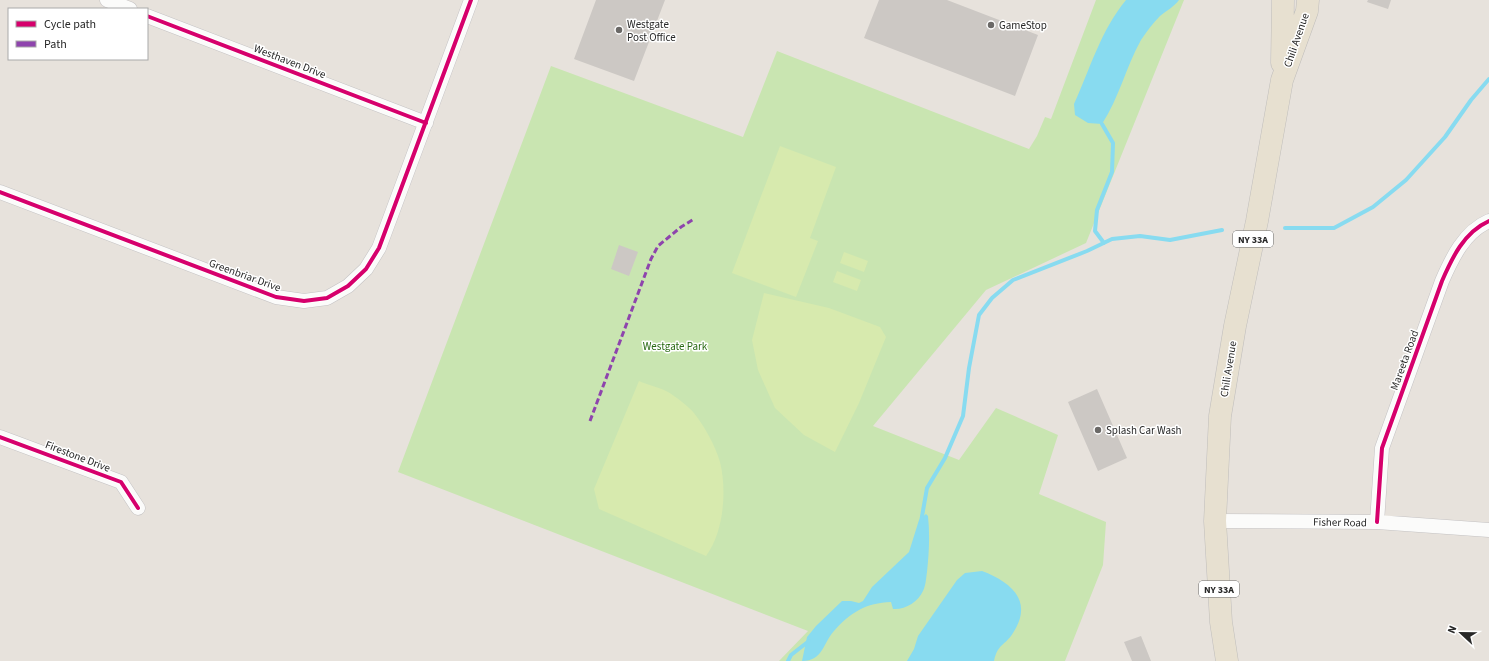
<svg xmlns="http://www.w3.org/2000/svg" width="1489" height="661" font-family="'Source Sans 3',sans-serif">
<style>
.green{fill:#c9e5b1}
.pitch{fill:#d7eaae}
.water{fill:#88dbf0}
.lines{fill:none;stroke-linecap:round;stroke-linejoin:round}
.stream{stroke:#88dbf0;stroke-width:4}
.building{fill:#ccc8c4}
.minor-casing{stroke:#c4c2c3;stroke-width:15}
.primary-casing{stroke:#bfbdbb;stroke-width:23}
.minor{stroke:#fbfbfa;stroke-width:14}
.primary{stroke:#e7e0d0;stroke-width:22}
.quiet{stroke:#8e44ad;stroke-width:3;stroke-dasharray:6 3;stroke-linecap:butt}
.cycleway-casing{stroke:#fff;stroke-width:6}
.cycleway{stroke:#d6006c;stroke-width:4}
.poi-dot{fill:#6b6967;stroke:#fff;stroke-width:1.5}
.labels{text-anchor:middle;stroke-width:3;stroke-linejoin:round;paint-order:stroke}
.shield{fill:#fff;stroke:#686868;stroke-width:1}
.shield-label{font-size:10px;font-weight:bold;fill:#282828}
.poi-label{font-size:11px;fill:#282828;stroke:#fff;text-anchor:start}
.street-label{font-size:11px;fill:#282828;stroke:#fff}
.park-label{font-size:11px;fill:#296a13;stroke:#fff}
</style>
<rect width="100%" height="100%" fill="#e7e2dc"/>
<path class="green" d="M1096,0H1184L1086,243L986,290L873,426L959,460L996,408L1058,435L1039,494L1106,522L1103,565L1065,661H779L808,631L398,472L551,66L743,137L777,51L1029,149L1037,136L1045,117L1051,119Z"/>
<path class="pitch" d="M780,146L836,167L810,238L818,241L796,297L732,273Z
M844,252L868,261L864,272L840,263Z
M837,271L861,280L857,291L833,282Z
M764,293L829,308L880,327L886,337L859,403L835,452L804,435L775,408L758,370L752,340Z
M639,381C648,385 659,387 668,392C675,396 689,407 694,413C705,427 715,445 720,462C727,490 724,532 706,556L599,509L594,489Z"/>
<path class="water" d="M1126,0H1179C1174,7 1167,10 1160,16C1153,23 1147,31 1141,40C1126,67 1119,98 1102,124L1088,123L1075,115L1074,104C1090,69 1101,30 1126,0Z
M926,514L928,516C930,535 929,553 927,572C926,578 926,585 923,591C918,602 905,610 893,609L891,602C866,603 851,612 834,631C823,643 823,661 802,661L807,637L816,626L842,601H851L859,603L863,601L872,587L909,552L919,520Z
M982,571C1011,582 1034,601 1013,633C1005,646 998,643 994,661H907L914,649L918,636L957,580L965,573Z"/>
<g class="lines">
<path class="stream" d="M1102,124L1113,143L1112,172L1097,210L1095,231L1104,243
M1285,228H1334L1373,207L1406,180L1445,137L1471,100L1489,79
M921,522L927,488L945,458L963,416L969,368L979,315L992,298L1013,280L1087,251L1112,239L1140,236L1170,240L1222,230
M788,661L791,655L809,641"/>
</g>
<path class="building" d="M596,0H665L634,81L574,59Z
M879,0H947L1038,35L1015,96L864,38Z
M1368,0H1391L1388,9L1367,2Z
M619,245L638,252L629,276L611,269Z
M1097,389L1127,458L1098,471L1068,402Z
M1141,636L1151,661H1132L1124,642Z"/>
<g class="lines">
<g class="minor-casing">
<path id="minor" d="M107,0L130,9
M147,16L426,123
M0,192L276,297L304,301L327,298L348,286L366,269L379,248L471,0
M0,437L121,482L138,508
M1215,521L1377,522L1489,530
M1377,522L1382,448L1442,281C1452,258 1464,232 1489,221"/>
</g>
<g class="primary-casing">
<path id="primary" d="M1282,63L1283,0
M1227,661L1221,622L1215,521L1220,416L1235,326L1257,221L1282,80L1307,11L1308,0"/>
</g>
<use href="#minor" class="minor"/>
<use href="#primary" class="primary"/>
<path class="quiet" d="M590,421L651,259L658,246L681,227L694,219"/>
<g class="cycleway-casing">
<path id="cycleway" d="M147,16L426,123
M0,192L276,297L304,301L327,298L348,286L366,269L379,248L471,0
M0,437L121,482L138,508
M1377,522L1382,448L1442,281C1452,258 1464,232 1489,221"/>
</g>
<use href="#cycleway" class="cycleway"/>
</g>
<g class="poi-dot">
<circle cx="991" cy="25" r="4"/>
<circle cx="619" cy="30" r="4"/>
<circle cx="1098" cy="430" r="4"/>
</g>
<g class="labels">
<g class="shield">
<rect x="1233" y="231" width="40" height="16" rx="3"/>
<rect x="1199" y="581" width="40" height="16" rx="3"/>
</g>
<g class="shield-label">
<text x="1253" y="243">NY 33A</text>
<text x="1219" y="593">NY 33A</text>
</g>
<g class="poi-label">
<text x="627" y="28">Westgate<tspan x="627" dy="13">Post Office</tspan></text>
<text x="999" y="29">GameStop</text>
<text x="1106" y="434">Splash Car Wash</text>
</g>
<g class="street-label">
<text transform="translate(1296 40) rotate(-71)" y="4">Chili Avenue</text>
<text transform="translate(290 61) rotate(21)" y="4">Westhaven Drive</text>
<text transform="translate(245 275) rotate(20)" y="4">Greenbriar Drive</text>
<text transform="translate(1404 360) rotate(-70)" y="4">Mareeta Road</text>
<text transform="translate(1228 369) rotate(-81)" y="4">Chili Avenue</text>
<text transform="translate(78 456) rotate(21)" y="4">Firestone Drive</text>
<text transform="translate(1340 522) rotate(1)" y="4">Fisher Road</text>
</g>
<g class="park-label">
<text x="675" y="350">Westgate Park</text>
</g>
</g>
<rect x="8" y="8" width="140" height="52" fill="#ffffff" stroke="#a9a9a9"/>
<rect x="16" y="21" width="20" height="6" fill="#d6006c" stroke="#a9a9a9"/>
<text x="44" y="28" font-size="12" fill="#282828">Cycle path</text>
<rect x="16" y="41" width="20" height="6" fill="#8e44ad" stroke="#a9a9a9"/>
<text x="44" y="48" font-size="12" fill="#282828">Path</text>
<g transform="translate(1461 633) rotate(292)" stroke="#ffffff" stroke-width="3" paint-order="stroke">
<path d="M0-3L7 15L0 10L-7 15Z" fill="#282828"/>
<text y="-6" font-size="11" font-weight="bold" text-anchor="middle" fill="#282828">N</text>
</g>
</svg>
